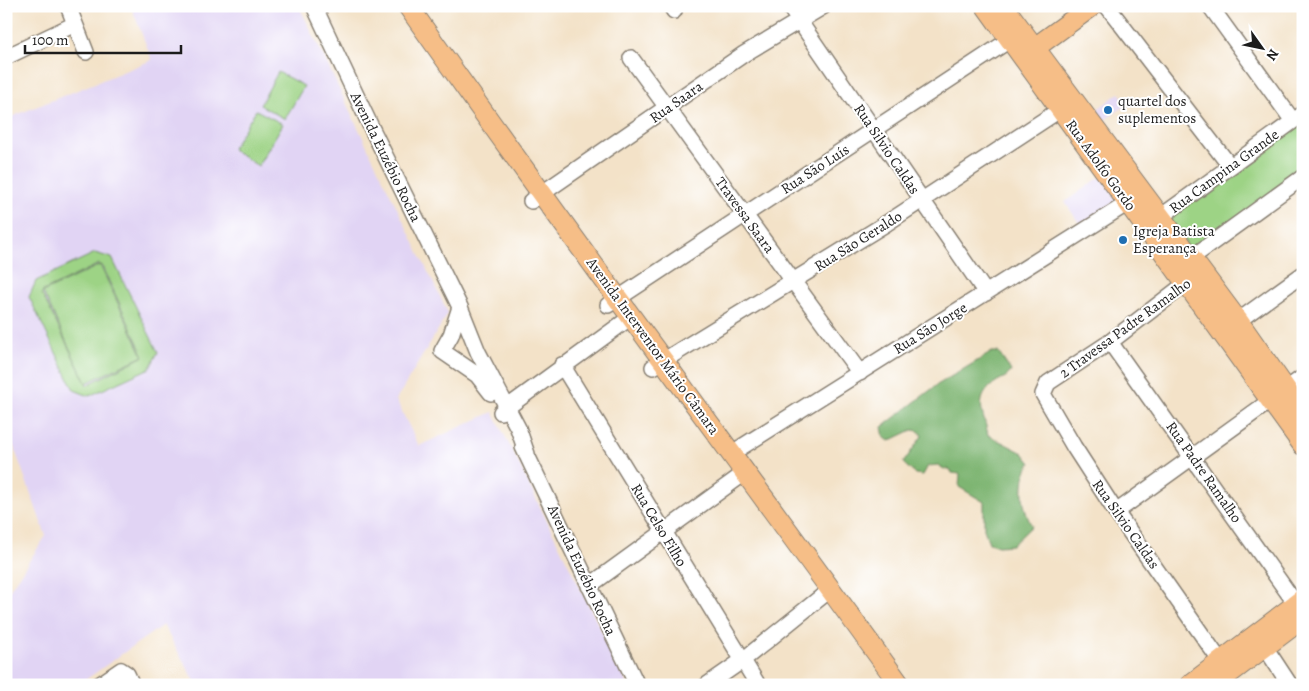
<svg xmlns="http://www.w3.org/2000/svg" width="1309" height="691" font-family="Alegreya,serif">
<style>
.built{fill:#e1d4f4}
.green{fill:#9dd385;stroke:#5c7850;fill-rule:evenodd}
.forest{fill:#7eb572;stroke:#4d6847}
.lines{fill:none;stroke-linecap:round;stroke-linejoin:round}
.minor-casing{stroke:#887f72;stroke-width:18}
.major-casing{stroke:#887f72;stroke-width:22}
.minor{stroke:#fff;stroke-width:15}
.major{stroke:#f6be87;stroke-width:20}
.poi-dot{fill:#1f6fb2;stroke:#fff;stroke-width:2}
.labels{text-anchor:middle;stroke-width:4;stroke-linejoin:round;paint-order:stroke}
.poi-label{font-size:15px;fill:#1c1c1c;stroke:#fff;text-anchor:start}
.street-label{font-size:15px;fill:#1c1c1c;stroke:#fff}
</style>
<rect width="100%" height="100%" fill="#fff"/>
<filter id="ink" filterUnits="userSpaceOnUse"><feTurbulence type="fractalNoise" baseFrequency=".02" numOctaves="2"/><feDisplacementMap in="SourceGraphic" scale="10" xChannelSelector="R" yChannelSelector="G"/><feConvolveMatrix kernelMatrix="1 2 1 2 8 2 1 2 1" color-interpolation-filters="sRGB"/></filter>
<filter id="wash" filterUnits="userSpaceOnUse"><feTurbulence type="fractalNoise" baseFrequency=".0096" numOctaves="4" result="noise"/><feDisplacementMap in="SourceGraphic" scale="20" xChannelSelector="R" yChannelSelector="G"/><feGaussianBlur stdDeviation="1.12" result="paint"/><feColorMatrix in="noise" values="0 0 0 0 0 0 0 0 0 0 0 0 0 0 0 0 0 1.4 0 .05"/><feComposite in="paint" operator="in"/></filter>
<g filter="url(#wash)">
<rect width="100%" height="100%" fill="#f3e2c8"/>
<path class="built" d="M131,6H299L448,313L396,400L419,446L493,412L628,685H197L163,625L78,685H6V595L46,536L6,425V119L152,60Z
M1119,93L1128,104L1103,121L1095,111Z
M1103,175L1120,200L1081,226L1065,202Z"/>
<path class="green" d="M278,72L304,86L285,119L260,105Z
M256,110L283,124L258,166L232,149Z
M1303,120V171L1191,252L1167,217Z
M95,253L112,258L158,352L150,368L89,396L74,390L29,297L36,281ZM99,264L102,266L144,356L87,385L42,294L43,291Z
M100,265L143,356L86,383L43,292Z"/>
<path class="forest" d="M992,352H998L1011,371C1007,378 1002,378 996,382C972,399 984,413 988,435L1023,453L1031,463C1018,479 1022,509 1032,526L1012,545L998,546L989,543L984,529V502L959,487L960,474L952,473L950,469H944L938,465L928,466L923,475L915,474L903,463L922,436L919,431L912,430L889,441L884,437L882,427L937,385Z"/>
</g>
<g filter="url(#ink)">
<g class="lines">
<g class="minor-casing">
<path id="minor" d="M68,6L86,52
M314,6L372,129L460,307L478,352L518,428L527,454
M671,6L674,11
M789,6L986,293
M1107,6L1230,166
M1210,6L1293,121
M6,57L75,24
M631,58L860,373
M531,201L744,54L824,6
M1152,223L1303,114
M1191,258L1303,177
M1193,278L1110,342L1048,383L1043,394L1074,447L1116,512L1221,662
M608,305L1017,35
M460,307L451,335L442,351L477,375L491,393
M1231,326L1303,274
M1110,342L1296,604
M562,365L758,685
M653,367L887,223L1061,109
M501,412L631,317
M523,447L637,685
M732,453L1128,203
M1116,512L1303,377
M589,586L746,472
M1265,647L1290,685
M99,685L121,670L127,674L132,685
M707,685L743,660L831,589"/>
</g>
<g class="major-casing">
<path id="major" d="M408,6C568,235 736,458 900,685
M986,6L1303,445
M1007,11L1238,321L1303,414
M1025,55L1092,6
M1190,685L1303,599
M1214,685L1303,618"/>
</g>
<use href="#minor" class="minor"/>
<use href="#major" class="major"/>
</g>
</g>
<g class="poi-dot">
<circle cx="1108" cy="110" r="5"/>
<circle cx="1123" cy="240" r="5"/>
</g>
<g class="labels">
<g class="poi-label">
<text x="1118" y="106">quartel dos<tspan x="1118" dy="17">suplementos</tspan></text>
<text x="1133" y="236">Igreja Batista<tspan x="1133" dy="17">Esperança</tspan></text>
</g>
<g class="street-label">
<text transform="translate(676 102) rotate(-35)" y="5">Rua Saara</text>
<text transform="translate(887 149) rotate(56)" y="5">Rua Silvio Caldas</text>
<text transform="translate(386 157) rotate(64)" y="5">Avenida Euzébio Rocha</text>
<text transform="translate(1101 165) rotate(54)" y="5">Rua Adolfo Gordo</text>
<text transform="translate(815 169) rotate(-33)" y="5">Rua São Luís</text>
<text transform="translate(1224 171) rotate(-36)" y="5">Rua Campina Grande</text>
<text transform="translate(745 215) rotate(54)" y="5">Travessa Saara</text>
<text transform="translate(858 241) rotate(-32)" y="5">Rua São Geraldo</text>
<text transform="translate(930 328) rotate(-32)" y="5">Rua São Jorge</text>
<text transform="translate(1125 328) rotate(-36)" y="5">2 Travessa Padre Ramalho</text>
<text transform="translate(653 346) rotate(54)" y="5">Avenida Interventor Mário Câmara</text>
<text transform="translate(1204 472) rotate(55)" y="5">Rua Padre Ramalho</text>
<text transform="translate(1126 524) rotate(55)" y="5">Rua Silvio Caldas</text>
<text transform="translate(659 525) rotate(59)" y="5">Rua Celso Filho</text>
<text transform="translate(582 570) rotate(65)" y="5">Avenida Euzébio Rocha</text>
</g>
</g>
<rect width="1309" height="691" fill="none" stroke="#fff" stroke-width="25"/>
<g transform="translate(1262 48) rotate(123)" stroke="#ffffff" stroke-width="4" paint-order="stroke">
<path d="M0-4L9 19L0 12L-9 19Z" fill="#1c1c1c"/>
<text y="-8" font-size="14" font-weight="bold" text-anchor="middle" fill="#1c1c1c">N</text>
</g>
<path d="M25 45v8h156v-8" fill="none" stroke="#1c1c1c" stroke-width="2.5"/>
<text x="32" y="45" font-size="15" fill="#1c1c1c" stroke="#ffffff" stroke-width="4" paint-order="stroke">100 m</text>
</svg>
